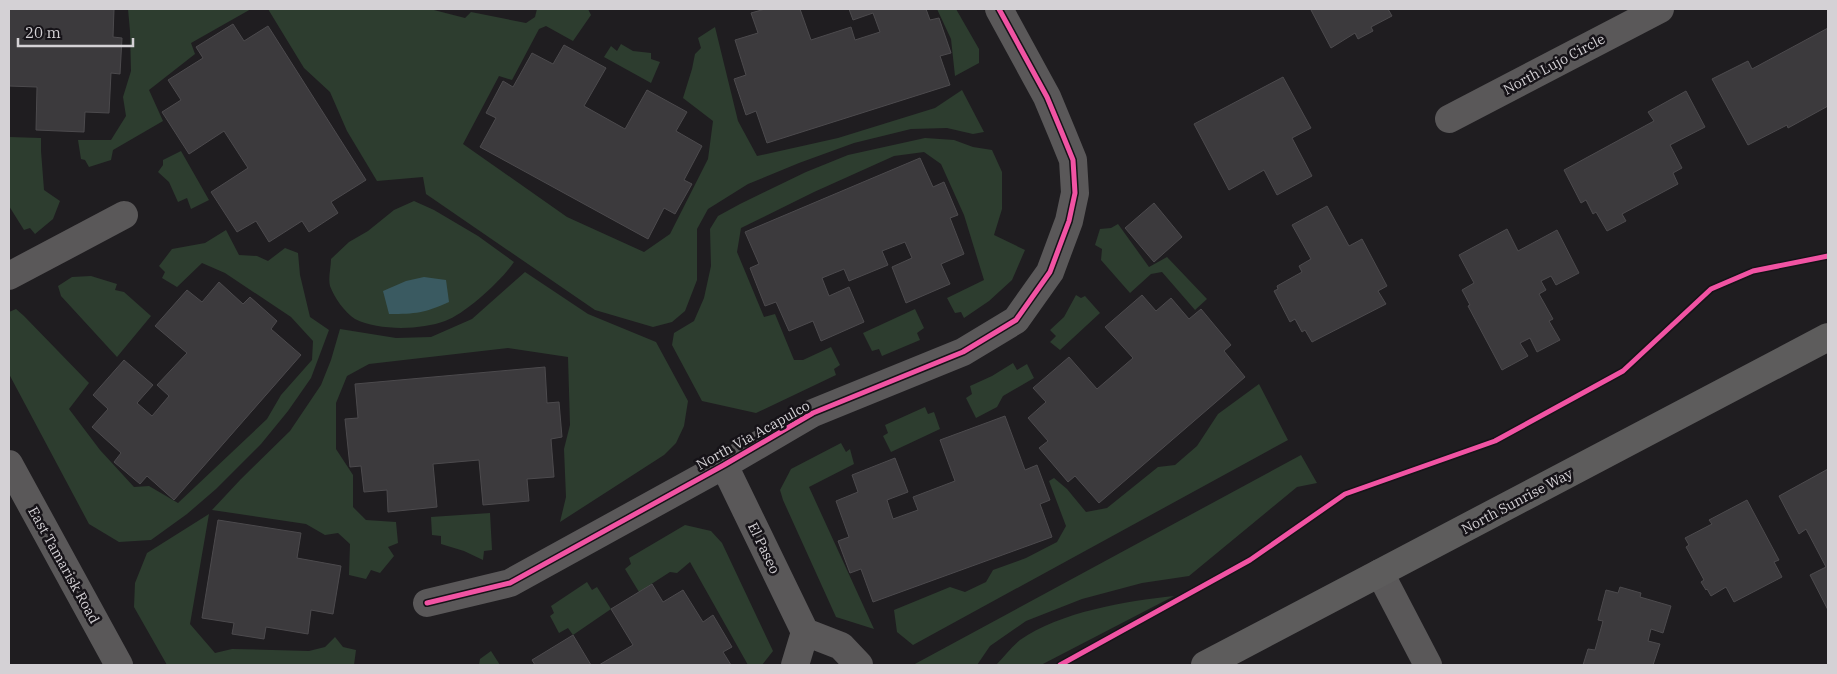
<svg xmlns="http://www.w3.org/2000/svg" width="1837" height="674" font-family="'IBM Plex Serif',serif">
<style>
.green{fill:#2d3d2f}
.water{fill:#3a5a61}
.building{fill:#3c3a3d;stroke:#4c4a4d}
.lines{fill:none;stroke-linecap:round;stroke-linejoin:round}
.street{stroke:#5a5859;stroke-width:28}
.secondary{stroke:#5d5c5c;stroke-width:28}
.cycleway-casing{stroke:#161318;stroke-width:8}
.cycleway{stroke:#f153a3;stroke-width:5}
.labels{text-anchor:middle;stroke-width:5;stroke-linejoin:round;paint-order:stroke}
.street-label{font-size:14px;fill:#d4d1d5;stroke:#161318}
</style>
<rect width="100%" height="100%" fill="#1f1d20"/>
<path class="green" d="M128,9H251L191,43L195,54L149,90L163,121L113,150L111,160L89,167L85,160L81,159L78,140H111L126,116L123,97L131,71L130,31Z
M268,9H430L465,18L471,12L526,23L535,17L537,9H588L591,15L573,41L546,26L539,29L512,80L499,76L463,144L567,217L644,252L670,234L708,159L713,121L683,98L692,69L695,54L701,48L698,38L715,27L738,121L757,156L838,138L935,108L962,90L984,132L973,134L947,128L911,129L854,143L799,163L748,184L708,209L697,229V280L685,311L672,322L653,327L595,310L426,194L423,177L377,181L347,131L330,92L304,68Z
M937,9H956L979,49V63L955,76L951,39Z
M621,44L633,51L651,53V59L660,62L651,83L604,57L611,46L617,51Z
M9,137L41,138V151L44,190L60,201L53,219L35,234L30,228L24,230L9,206Z
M925,138L954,140L973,147L992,150L1002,172V209L994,235L1025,250L1012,280L989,301L964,318L961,312L955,313L947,298L984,280L964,215L941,164L924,152L894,156L814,192L741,228L737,252L764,317L775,314L794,360H803L831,347L840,365L834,369L836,375L756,413L702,401L672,345L674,333L694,321L704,298L711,266L710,229L718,216L740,204L806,172L848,155Z
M181,151L209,200L191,209L187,198L178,202L169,182L158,172L163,165V160Z
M414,201L434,210L478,236L514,262C502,280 465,314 445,321C421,330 379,331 355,319C345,313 334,297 330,286C328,278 331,267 331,259L349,242L368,231L394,210Z
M1118,224L1149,267L1167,257L1207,299L1195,310L1162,272L1151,274L1130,293L1101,260L1102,249L1095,245L1100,229L1111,228Z
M226,230L239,255L257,256L268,261L285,248L298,253L300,275L310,317L329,330L311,378L288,411L261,444L216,489L187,514L151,540L119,542L89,524L9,374V312L16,309L24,316L89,383L69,409L100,450L134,487L149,486L178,503L267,419L281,395L312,360L313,341L291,317L225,273L202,263L177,287L162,278L165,272L159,266L172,249L205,243Z
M525,272L588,314L656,342L688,401L684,426L676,443L664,455L560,522L566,497L564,449L570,425L568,357L508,348L369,364L347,376L336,403V449L353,475V507L366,520L396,522L398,543L388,547L394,556L380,573L371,570L366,579L349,575L350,544L338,533L325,535L306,524L212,510L241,479L290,431L321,385L331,360L340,329L396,338L431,337L472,319Z
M91,276L117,284L115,290L124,292L151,316L117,357L61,296L58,286L72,277Z
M1076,295L1081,298L1085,296L1100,313L1060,350L1050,342L1056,336L1050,330L1064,317Z
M915,309L924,328L917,333L920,340L882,356L879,349L872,351L863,333Z
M1013,363L1017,370L1027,364L1034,378L1003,396L997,407L976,418L966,398L972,394L970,386L992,376Z
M1259,384L1288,440L913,645L897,632L894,610L950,587L965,592L986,582L993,570L1026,558L1057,542L1066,526L1049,481L1054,478L1067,489L1086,512L1107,508L1158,467L1175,465L1197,446L1218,414Z
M925,407L928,414L934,412L940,429L891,452L883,436L888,433L885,425Z
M841,443L846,452L850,449L854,464L809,487L874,629L836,617L783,500L780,490L791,469Z
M1301,455L1317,483L1297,487L1189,576L1142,583L1082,599L1026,621L990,646L977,665H913Z
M490,513L492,550L484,551L483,560L464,551L441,544V536L432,535L431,517Z
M209,514L190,624L215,653L232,649L309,651L325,647L335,637L343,647L356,650L354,665H167L134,607L135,583L147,553Z
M685,525L711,531L722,543L773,651L762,665H748L690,562L677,573L670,572L639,592L625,569L631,564L629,558Z
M587,582L592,590L597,587L611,609L573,635L568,628L559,633L550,616L554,613L551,606Z
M1174,596L1041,665H996C1004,657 1011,647 1020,640C1060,612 1126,601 1174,596Z
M491,651L500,665H479L480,659Z"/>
<path class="water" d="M424,277L446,280L449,302C424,313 416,314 389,314L383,291L406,281Z"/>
<path class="building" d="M9,9H114L113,37L122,38L120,74L111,73L109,113L85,112L84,132L36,130L37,87L9,86Z
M765,9H800L811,40L851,27L855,40L880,32L873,13L853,20L849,9H926L930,20L939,18L951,53L940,56L950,85L767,143L756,111L746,115L734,79L746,75L735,40L758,33L751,13Z
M1314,9H1388L1392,16L1371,27L1373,31L1358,39L1355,33L1331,48L1311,10Z
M233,24L244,41L268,26L366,180L331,202L338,213L309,232L302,221L269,242L256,221L237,232L211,192L248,168L224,131L189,154L162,112L181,100L168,80L203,58L196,47Z
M1828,28V106L1788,128L1787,125L1748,145L1712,79L1748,61L1752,69Z
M564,45L606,68L584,106L625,129L647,90L687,112L676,131L702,146L684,180L692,184L675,214L664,208L648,239L480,147L496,118L486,113L503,81L513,87L532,53L553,64Z
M1283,77L1311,128L1292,138L1312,176L1277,195L1264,170L1229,190L1194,124Z
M1686,91L1705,127L1670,145L1682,168L1673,173L1678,184L1622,214L1626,221L1607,231L1596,212L1593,214L1586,200L1581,203L1564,170L1654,121L1648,112Z
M920,158L933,187L944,182L958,215L950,218L964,254L941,264L950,284L906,303L892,267L912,258L905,242L882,251L888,265L849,281L844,269L822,278L829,296L849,287L864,322L821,341L813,321L789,331L776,302L765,306L750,268L759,264L745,232Z
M1154,203L1182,237L1154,262L1125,228Z
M1327,206L1349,246L1362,239L1387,286L1378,291L1386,304L1312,342L1305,330L1302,332L1295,319L1290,322L1274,291L1278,289L1277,286L1302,272L1299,266L1311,259L1292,225Z
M1507,229L1518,251L1557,230L1579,273L1556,285L1551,276L1541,281L1546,290L1539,294L1553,319L1549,321L1560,340L1537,352L1530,338L1520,343L1528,356L1502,370L1468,306L1470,305L1462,290L1474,283L1459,255Z
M219,282L243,304L250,297L277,321L271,329L301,355L174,500L147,476L140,484L114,462L121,453L92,427L108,409L93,395L124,360L153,385L137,403L152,416L169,396L157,385L187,353L155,326L187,290L202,302Z
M1142,295L1156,311L1171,298L1189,319L1201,309L1231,345L1224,351L1245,377L1099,503L1075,476L1068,482L1039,448L1048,441L1028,418L1046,402L1033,388L1069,357L1097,389L1133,358L1105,327Z
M545,367L547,403L559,402L562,437L551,439L554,477L527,479L529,501L483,505L479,460L433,464L437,507L388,512L387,490L364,492L361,466L350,467L345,419L358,418L355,384Z
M1005,416L1025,470L1037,465L1050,500L1040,504L1052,537L873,602L861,569L850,573L838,541L849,537L836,501L858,492L852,475L895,458L908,492L887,500L893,519L918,510L913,497L955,481L940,440Z
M1828,469V610L1810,575L1826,567L1806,529L1799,534L1779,496Z
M1747,500L1779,560L1774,562L1782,577L1734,602L1726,587L1711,596L1707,589L1706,590L1701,582L1704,580L1686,547L1689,545L1685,538L1712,524L1709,520Z
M218,520L301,533L297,558L341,566L333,614L311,610L308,634L266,627L264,639L232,634L234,623L202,618Z
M652,584L663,602L683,590L703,622L713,615L732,647L723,652L731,665H599L633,645L611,609Z
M1620,587L1641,593L1640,597L1671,606L1663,633L1651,629L1648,641L1660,644L1653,665H1583L1588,649L1595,650L1603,621L1598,620L1606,590L1618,593Z
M573,635L591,665H535L532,660Z"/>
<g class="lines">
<path class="street" d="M1449,119L1660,9
M9,276L124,215
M9,464L119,665
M724,465L805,632L795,665
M1380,573L1428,665
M427,603L510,583L724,465L813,413L963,352L1016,320L1050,272L1069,221L1075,193L1073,160L1062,133L1047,97L999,9
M805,632L841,646L859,665"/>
<path class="secondary" d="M1205,665L1828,337"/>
<g class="cycleway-casing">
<path id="cycleway" d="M427,603L510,583L724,465L813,413L963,352L1016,320L1050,272L1069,221L1075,193L1073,160L1062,133L1047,97L999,9
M1060,665L1250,560L1345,494L1495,441L1623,371L1711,289L1753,271L1828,256"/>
</g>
<use href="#cycleway" class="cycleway"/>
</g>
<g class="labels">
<g class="street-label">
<text transform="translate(1554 64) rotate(-28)" y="5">North Lujo Circle</text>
<text transform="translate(753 435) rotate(-29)" y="5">North Via Acapulco</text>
<text transform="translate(1517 501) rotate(-28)" y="5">North Sunrise Way</text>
<text transform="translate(764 548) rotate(64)" y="5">El Paseo</text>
<text transform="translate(64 565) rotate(61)" y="5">East Tamarisk Road</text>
</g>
</g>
<rect width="1837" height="674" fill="none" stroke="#d4d1d5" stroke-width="20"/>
<path d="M18 38v8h115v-8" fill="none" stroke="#d4d1d5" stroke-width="2.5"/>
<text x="25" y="38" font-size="15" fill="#d4d1d5" stroke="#161318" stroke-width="4" paint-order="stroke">20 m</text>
</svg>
